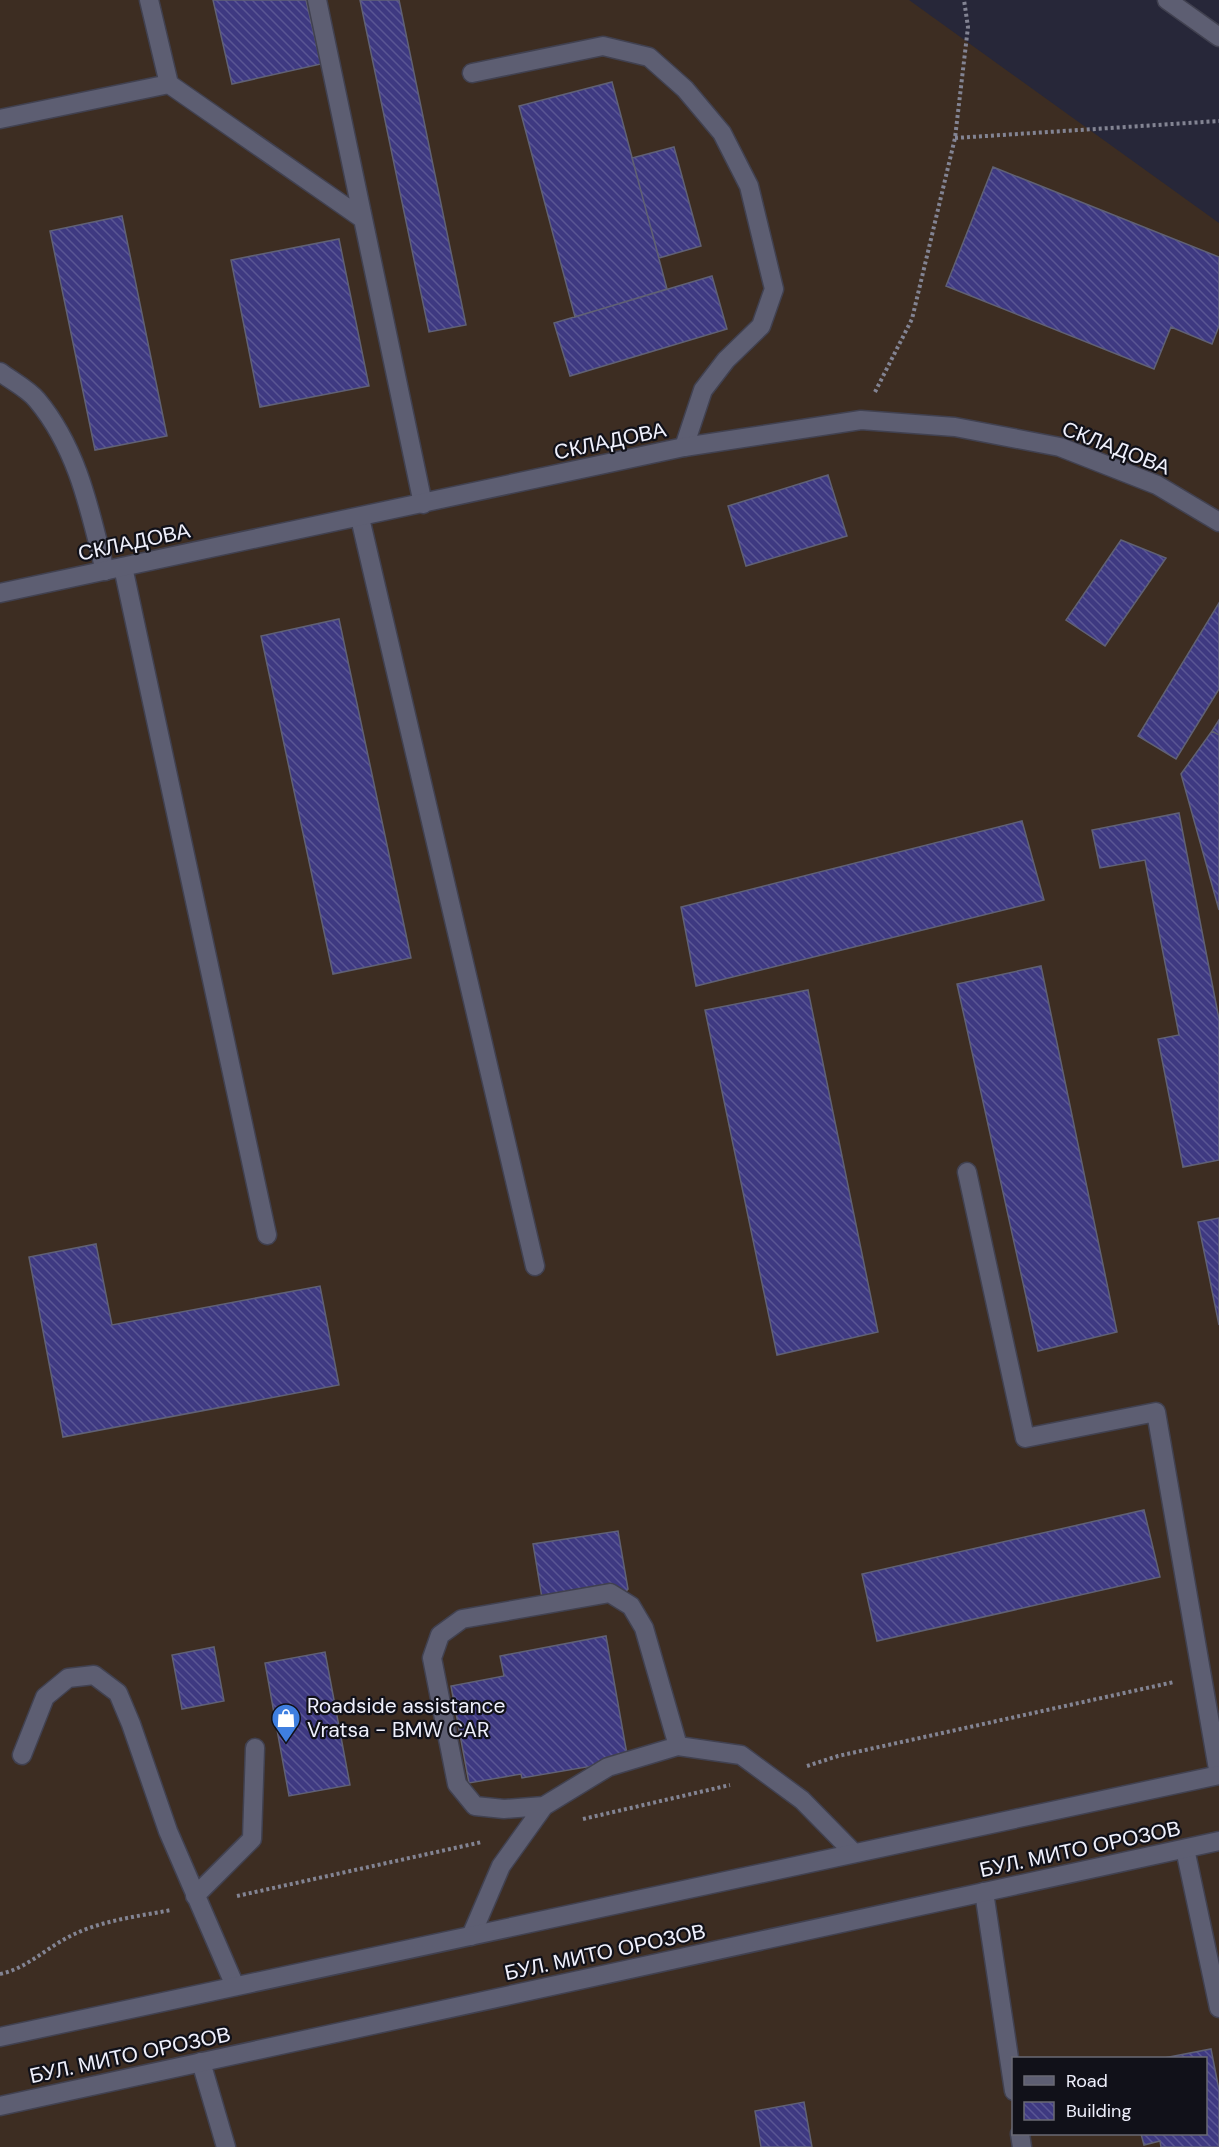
<svg xmlns="http://www.w3.org/2000/svg" width="1219" height="2147" font-family="'DM Sans',sans-serif">
<style>
.industrial{fill:#3d2d22;fill-rule:evenodd}
.building{fill:url(#building-back-hatch);stroke:#606175;stroke-width:1.5}
.lines{fill:none;stroke-linecap:round;stroke-linejoin:round}
.service-casing{stroke:#414150;stroke-width:21}
.minor-casing{stroke:#414150;stroke-width:21}
.secondary-casing{stroke:#414150;stroke-width:21}
.path{stroke:#838493;stroke-width:4;stroke-dasharray:3 3;stroke-linecap:butt}
.service{stroke:#5d5e72;stroke-width:18}
.minor{stroke:#5d5e72;stroke-width:18}
.secondary{stroke:#5d5e72;stroke-width:18}
.labels{text-anchor:middle;stroke-width:4.5;stroke-linejoin:round;paint-order:stroke}
.street-label{font-size:21px;fill:#eff0fc;stroke:#111119}
.poi-label{font-size:21px;fill:#eff0fc;stroke:#111119;text-anchor:start}
</style>
<defs>
<pattern id="building-back-hatch" width="6" height="6" patternUnits="userSpaceOnUse" patternTransform="scale(1.5)"><rect width="6" height="6" fill="#3e3981"/><path d="M-1 5l2 2M0 0l6 6M5-1l2 2" fill="none" stroke="#5a5694"/></pattern>
</defs>
<rect width="100%" height="100%" fill="#272739"/>
<path class="industrial" d="M0,0H909L1219,223V2147H0ZM1014,2058H1206V2134H1014Z"/>
<path class="building" d="M213,0H306L321,64L232,84Z
M360,0H399L466,325L429,332Z
M612,82L667,289L575,317L519,106Z
M674,147L701,246L659,258L632,158Z
M993,167L1219,257V326L1212,344L1171,327L1154,369L946,286Z
M122,216L167,436L95,450L50,231Z
M339,239L369,386L260,407L231,260Z
M712,276L727,329L570,376L554,323Z
M828,475L847,536L746,566L728,506Z
M1121,540L1166,558L1105,646L1066,620Z
M1219,603V689L1176,759L1138,736Z
M339,619L411,958L333,974L261,636Z
M1219,720V735L1212,731Z
M1212,731L1219,735V910L1181,774Z
M1179,813L1219,1019V1160L1183,1167L1158,1039L1179,1035L1145,860L1100,868L1092,830Z
M1022,821L1044,900L696,986L681,907Z
M1041,966L1117,1332L1038,1351L957,984Z
M808,990L878,1332L777,1355L705,1010Z
M1219,1218V1325L1198,1222Z
M96,1244L112,1325L320,1286L339,1385L63,1437L29,1257Z
M1144,1510L1160,1577L877,1641L862,1574Z
M618,1531L628,1589L619,1600L544,1610L533,1544Z
M606,1636L628,1760L522,1778L521,1774L469,1783L451,1686L504,1676L500,1656Z
M214,1647L224,1701L182,1709L172,1655Z
M325,1652L350,1785L289,1796L265,1663Z
M1211,2049L1219,2090V2147H1161L1160,2141L1144,2145L1141,2134H1206V2058H1164Z
M804,2102L812,2147H761L755,2111Z"/>
<g class="lines">
<g class="service-casing">
<path id="service" d="M149,0L169,84
M317,0L423,504
M472,73L603,46L649,57L685,89L722,133L749,186L774,289L761,326L726,360L703,390L684,447
M0,119L169,84L363,219
M0,372C12,381 28,389 37,400C78,449 90,511 105,571
M360,518L535,1266
M123,567L267,1235
M967,1172L1025,1438L1156,1412L1219,1775
M22,1755L45,1697L68,1678L94,1675L118,1693L131,1724L168,1831L235,1986
M544,1806L504,1809L475,1806L457,1784L432,1658L440,1635L462,1619L610,1593L631,1606L644,1628L678,1746
M1185,1849L1219,2008
M984,1892L1014,2091
M195,1896L252,1839L255,1748
M471,1936L501,1866L544,1806L608,1767L678,1746L741,1755L802,1800L854,1853
M201,2062L226,2147
M1020,2134L1022,2147"/>
</g>
<g class="minor-casing">
<path id="minor" d="M1167,0L1219,37
M0,593L684,447L861,420L955,427L1060,447L1157,485L1219,522"/>
</g>
<g class="secondary-casing">
<path id="secondary" d="M0,2037L1219,1775
M0,2106L1219,1841"/>
</g>
<path class="path" d="M955,138L1219,121
M875,392L912,319L955,138L968,27L964,0
M807,1766L838,1756L1174,1682
M583,1819L730,1785
M237,1896L482,1842
M0,1974C29,1968 50,1944 77,1933C105,1920 140,1916 171,1910"/>
<use href="#service" class="service"/>
<use href="#minor" class="minor"/>
<use href="#secondary" class="secondary"/>
</g>
<defs>
<g id="shop-pin" transform="scale(1.5)"><path d="M0 17L-7.5 6A9.5 9.5 0 1 1 7.5 6Z" fill="#3f7fe0" stroke="#111119"/><path d="M-5-2.5h2.3a2.7 3.5 0 0 1 5.4 0H5L5.5 6h-11ZM-1.5-2.5h3a1.5 2.3 0 0 0-3 0Z" fill="#fff"/></g>
</defs>
<g fill-rule="evenodd">
<use href="#shop-pin" x="286" y="1718"/>
</g>
<g class="labels">
<g class="street-label">
<text transform="translate(610 441) rotate(-12)" y="7">СКЛАДОВА</text>
<text transform="translate(1116 448) rotate(21)" y="7">СКЛАДОВА</text>
<text transform="translate(134 542) rotate(-12)" y="7">СКЛАДОВА</text>
<text transform="translate(1080 1849) rotate(-12)" y="7">БУЛ. МИТО ОРОЗОВ</text>
<text transform="translate(605 1952) rotate(-12)" y="7">БУЛ. МИТО ОРОЗОВ</text>
<text transform="translate(130 2055) rotate(-12)" y="7">БУЛ. МИТО ОРОЗОВ</text>
</g>
<g class="poi-label">
<text x="307" y="1713">Roadside assistance<tspan x="307" dy="24">Vratsa - BMW CAR</tspan></text>
</g>
</g>
<rect x="1012" y="2057" width="195" height="78" fill="#111119" stroke="#6a6a74" stroke-width="1.5"/>
<rect x="1024" y="2076" width="30" height="9" fill="#5d5e72" stroke="#6a6a74" stroke-width="1.5"/>
<text x="1066" y="2087" font-size="18" fill="#eff0fc">Road</text>
<rect x="1024" y="2102" width="30" height="18" fill="url(#building-back-hatch)" stroke="#6a6a74" stroke-width="1.5"/>
<text x="1066" y="2117" font-size="18" fill="#eff0fc">Building</text>
</svg>
